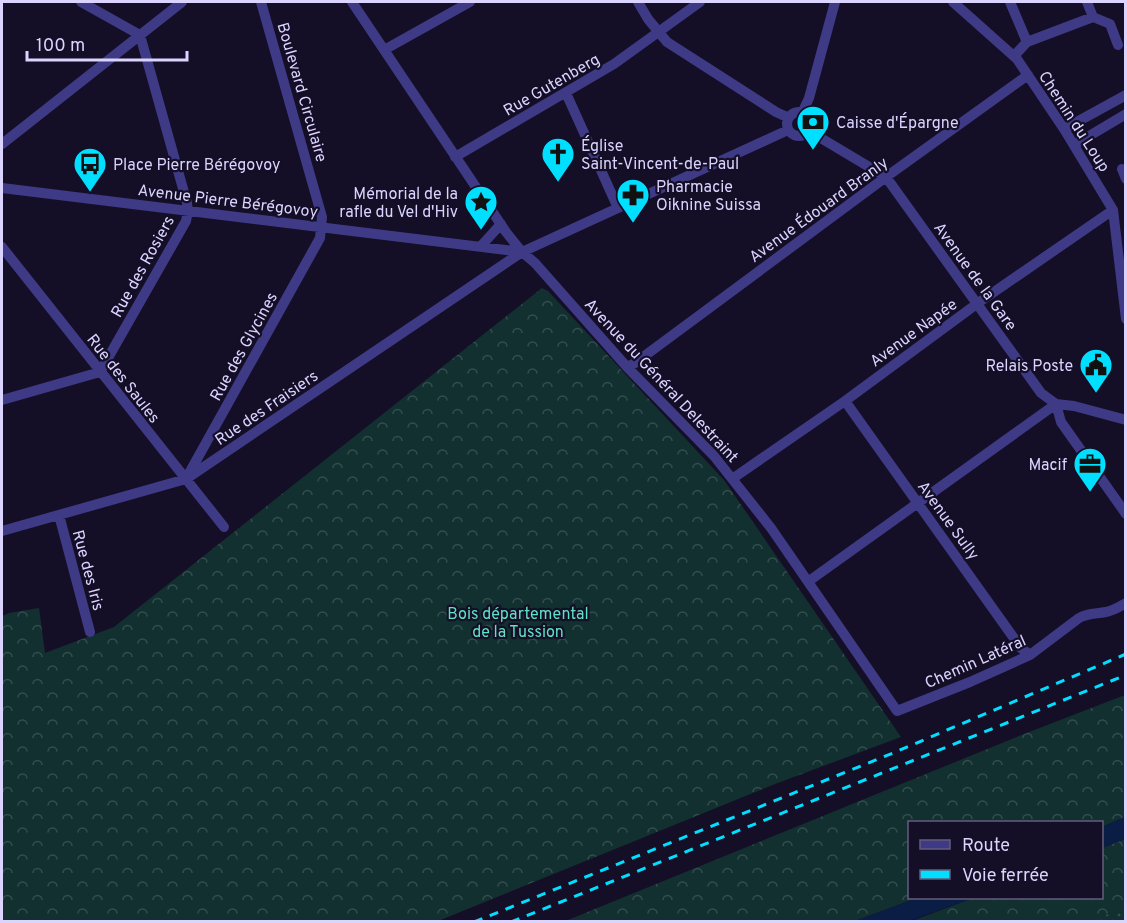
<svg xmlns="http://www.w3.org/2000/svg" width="1127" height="923" font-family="Overpass,sans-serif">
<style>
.forest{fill:url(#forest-crowns)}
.park{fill:url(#park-dots)}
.water{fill:#0a1d45}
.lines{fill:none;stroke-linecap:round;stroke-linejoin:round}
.minor{stroke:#3e3a86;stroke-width:10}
.rail{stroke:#00dfff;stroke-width:3;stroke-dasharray:9 8;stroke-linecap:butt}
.labels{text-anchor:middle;stroke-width:4.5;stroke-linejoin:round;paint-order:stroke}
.street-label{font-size:16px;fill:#dad4ff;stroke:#140f26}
.poi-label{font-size:16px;fill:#dad4ff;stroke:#140f26;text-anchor:start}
.park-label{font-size:16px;fill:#5ee1c4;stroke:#140f26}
</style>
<defs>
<pattern id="forest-crowns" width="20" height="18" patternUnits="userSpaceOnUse" patternTransform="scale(1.5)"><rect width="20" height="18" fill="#123030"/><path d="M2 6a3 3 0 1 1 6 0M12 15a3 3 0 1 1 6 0" fill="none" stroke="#344d4f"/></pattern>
<pattern id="park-dots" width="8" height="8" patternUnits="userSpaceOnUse" patternTransform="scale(1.5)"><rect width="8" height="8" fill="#123030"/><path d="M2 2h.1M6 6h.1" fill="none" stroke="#344d4f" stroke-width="1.8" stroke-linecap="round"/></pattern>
</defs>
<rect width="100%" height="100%" fill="#140f26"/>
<path class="forest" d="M542,288L548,291L724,480L901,737L775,784L438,921L2,922V616L9,613L39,608L45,653L114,627Z
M1125,695V817L1102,827V822H910V898H917L855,921L563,922L1024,734Z
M1125,839V921L909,922L973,898H1102V848Z"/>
<path class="park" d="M1125,908V921H1090Z"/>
<path class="water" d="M1125,817V839L1102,848V827Z
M917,898H973L909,921H855Z"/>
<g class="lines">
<path class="minor" d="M352,2L506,232L522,252L535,263L627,367L714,456L771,528L897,711L970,682L1030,655L1079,618C1088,613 1096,614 1106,612C1113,611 1119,607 1126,603
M638,2L648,19L667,42L776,112L789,118
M953,2L1017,59L1064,129L1113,210L1126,319
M1010,2L1027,42
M1087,2L1093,17L1110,24L1118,45
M384,50L470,2
M1014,56L1027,42L1093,17
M566,93L618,208
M787 124a12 12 0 1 1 24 0a12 12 0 1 1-24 0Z
M802,113L809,98L835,2
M1064,129L1126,95
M809,131L886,177L1041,393L1056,404L1074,406L1126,420
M2,144L182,2
M1074,145L1126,114
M455,157L614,64L700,2
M1122,169L1126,179
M2,188L522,252
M481,246L501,224
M2,247L224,527
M627,367L635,363L886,177L1028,75
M2,400L100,372L186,221L188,211L187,203L140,35L81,2
M845,401L1021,648L1030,655
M187,477L320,238L322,217L261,2
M732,479L845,401L978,303L1113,210
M59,515L90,632
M2,531L186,479L522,252L788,130
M809,581L1056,404L1061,422L1126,514"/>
<path class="rail" d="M474,922L893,753L1126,654
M511,922L1126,675"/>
</g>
<defs>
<g id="bank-pin" transform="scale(1.725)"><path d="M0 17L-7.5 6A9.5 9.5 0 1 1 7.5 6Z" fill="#00dfff" stroke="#140f26"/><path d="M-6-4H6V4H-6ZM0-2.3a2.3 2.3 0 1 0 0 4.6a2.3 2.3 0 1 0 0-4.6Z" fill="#111"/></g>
<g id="church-pin" transform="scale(1.725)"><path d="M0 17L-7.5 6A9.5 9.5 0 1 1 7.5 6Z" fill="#00dfff" stroke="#140f26"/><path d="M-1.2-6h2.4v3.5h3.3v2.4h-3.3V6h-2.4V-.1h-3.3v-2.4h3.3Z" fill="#111"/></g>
<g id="bus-pin" transform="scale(1.725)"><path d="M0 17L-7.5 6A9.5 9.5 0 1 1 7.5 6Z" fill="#00dfff" stroke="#140f26"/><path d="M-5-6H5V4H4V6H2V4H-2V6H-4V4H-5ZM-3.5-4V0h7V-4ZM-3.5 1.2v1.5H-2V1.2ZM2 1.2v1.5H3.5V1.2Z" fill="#111"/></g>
<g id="pharmacy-pin" transform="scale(1.725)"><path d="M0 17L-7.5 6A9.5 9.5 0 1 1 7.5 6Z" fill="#00dfff" stroke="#140f26"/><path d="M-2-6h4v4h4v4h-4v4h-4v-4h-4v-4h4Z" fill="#111"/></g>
<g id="sight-pin" transform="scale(1.725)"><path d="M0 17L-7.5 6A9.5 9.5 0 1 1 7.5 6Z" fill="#00dfff" stroke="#140f26"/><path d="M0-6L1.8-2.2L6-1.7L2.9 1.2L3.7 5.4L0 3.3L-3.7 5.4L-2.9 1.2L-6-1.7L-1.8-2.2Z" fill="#111"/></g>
<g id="civic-pin" transform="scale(1.725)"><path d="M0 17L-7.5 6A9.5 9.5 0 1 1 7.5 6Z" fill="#00dfff" stroke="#140f26"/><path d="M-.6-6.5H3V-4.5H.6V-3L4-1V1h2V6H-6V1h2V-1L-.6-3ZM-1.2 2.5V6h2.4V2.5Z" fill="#111"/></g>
<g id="office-pin" transform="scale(1.725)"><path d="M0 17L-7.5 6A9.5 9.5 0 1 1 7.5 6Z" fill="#00dfff" stroke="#140f26"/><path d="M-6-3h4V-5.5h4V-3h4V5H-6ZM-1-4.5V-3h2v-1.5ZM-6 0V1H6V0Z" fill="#111"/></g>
</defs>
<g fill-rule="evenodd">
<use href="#bank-pin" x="813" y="122"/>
<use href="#church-pin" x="558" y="154"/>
<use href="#bus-pin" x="90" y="164"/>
<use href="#pharmacy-pin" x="633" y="195"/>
<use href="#sight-pin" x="481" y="202"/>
<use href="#civic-pin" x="1096" y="365"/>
<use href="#office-pin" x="1090" y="464"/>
</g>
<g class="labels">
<g class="street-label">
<text transform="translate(551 84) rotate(-30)" y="6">Rue Gutenberg</text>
<text transform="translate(303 92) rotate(74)" y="6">Boulevard Circulaire</text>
<text transform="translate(1075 121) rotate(57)" y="6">Chemin du Loup</text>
<text transform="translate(228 200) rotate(7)" y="6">Avenue Pierre Bérégovoy</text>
<text transform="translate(818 209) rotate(-36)" y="6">Avenue Édouard Branly</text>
<text transform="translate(142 266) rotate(-61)" y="6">Rue des Rosiers</text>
<text transform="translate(976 276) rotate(54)" y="6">Avenue de la Gare</text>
<text transform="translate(913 332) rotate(-36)" y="6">Avenue Napée</text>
<text transform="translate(243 346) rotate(-61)" y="6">Rue des Glycines</text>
<text transform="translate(124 378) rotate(52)" y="6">Rue des Saules</text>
<text transform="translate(662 380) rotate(47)" y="6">Avenue du Général Delestraint</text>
<text transform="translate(266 407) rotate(-34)" y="6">Rue des Fraisiers</text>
<text transform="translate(949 520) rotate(54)" y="6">Avenue Sully</text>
<text transform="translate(89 570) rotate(75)" y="6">Rue des Iris</text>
<text transform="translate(975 661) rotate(-24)" y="6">Chemin Latéral</text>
</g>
<g class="poi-label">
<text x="836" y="128">Caisse d'Épargne</text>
<text x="581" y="151">Église<tspan x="581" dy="18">Saint-Vincent-de-Paul</tspan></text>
<text x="113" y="170">Place Pierre Bérégovoy</text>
<text x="656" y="192">Pharmacie<tspan x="656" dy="18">Oiknine Suissa</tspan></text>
<text x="458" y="199" text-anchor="end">Mémorial de la<tspan x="458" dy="18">rafle du Vel d'Hiv</tspan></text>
<text x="1073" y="371" text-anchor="end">Relais Poste</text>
<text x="1067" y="470" text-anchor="end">Macif</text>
</g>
<g class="park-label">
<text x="518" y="619">Bois départemental<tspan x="518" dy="18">de la Tussion</tspan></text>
</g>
</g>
<rect width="1127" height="923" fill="none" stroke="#dad4ff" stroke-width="6"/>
<rect x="908" y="821" width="195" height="78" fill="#140f26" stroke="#635e7d" stroke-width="1.5"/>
<rect x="920" y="840" width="30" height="9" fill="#3e3a86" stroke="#635e7d" stroke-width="1.5"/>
<text x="962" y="851" font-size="18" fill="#dad4ff">Route</text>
<rect x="920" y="870" width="30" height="9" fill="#00dfff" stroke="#635e7d" stroke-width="1.5"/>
<text x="962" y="881" font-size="18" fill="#dad4ff">Voie ferrée</text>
<path d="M27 51v9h160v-9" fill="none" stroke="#dad4ff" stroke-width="3"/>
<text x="36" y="51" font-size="18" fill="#dad4ff" stroke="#140f26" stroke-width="4.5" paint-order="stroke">100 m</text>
</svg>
